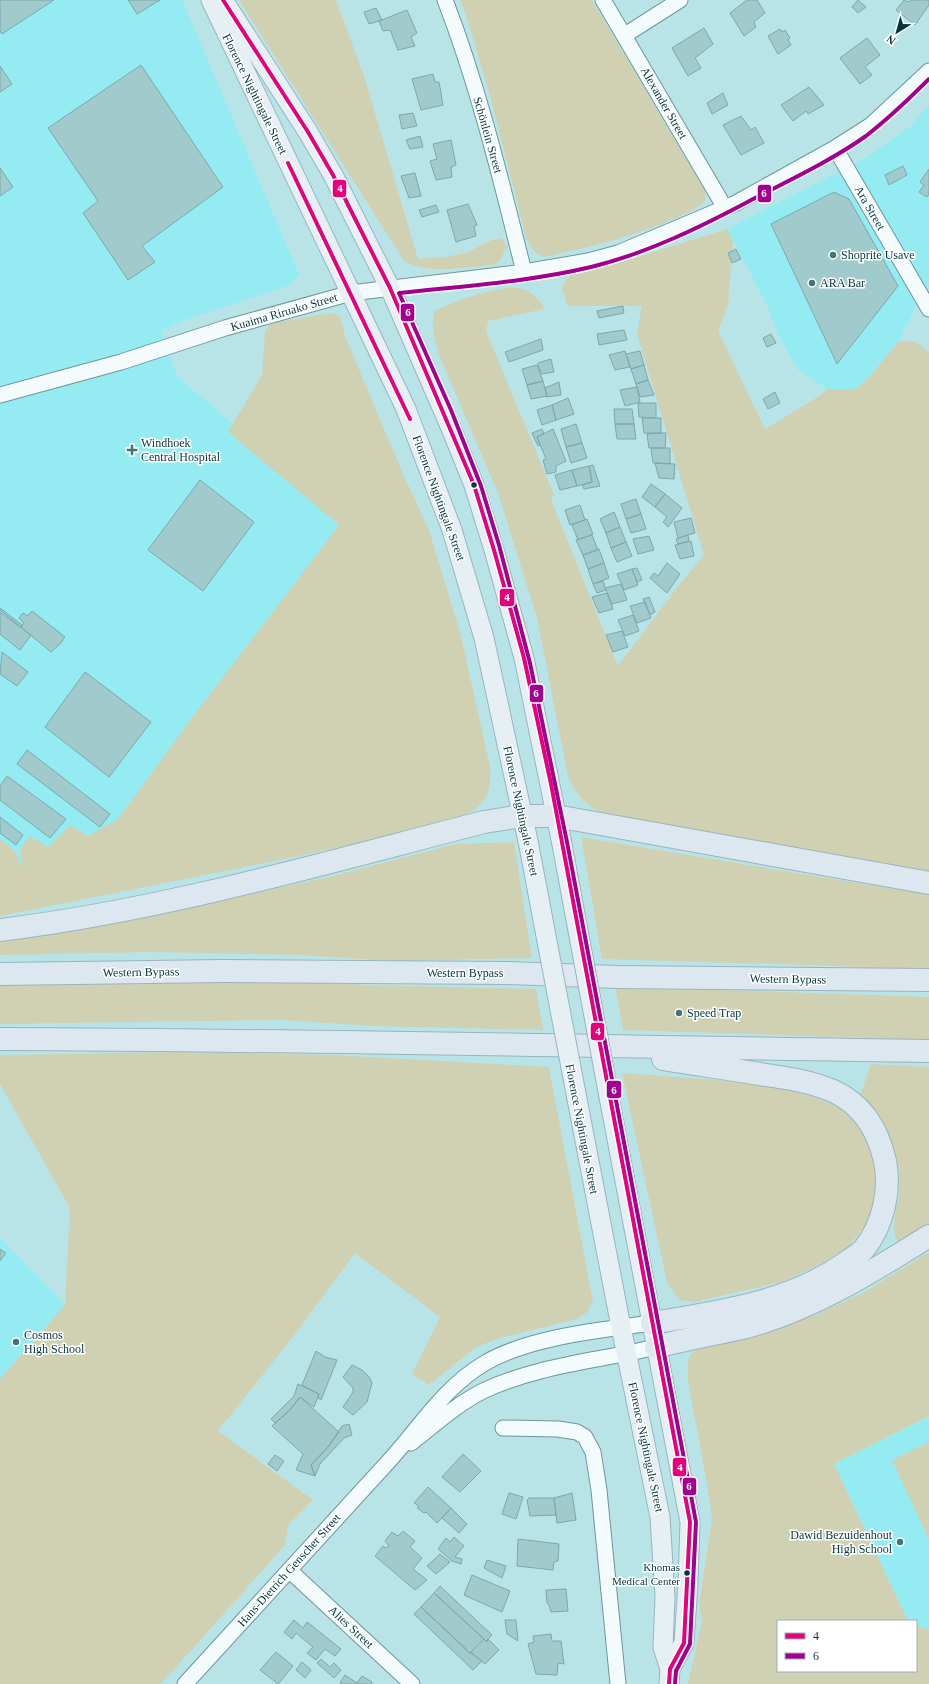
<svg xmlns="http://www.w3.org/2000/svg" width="929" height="1684" font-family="'Times New Roman',serif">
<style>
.built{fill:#94ecf2}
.green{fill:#d0d1b2}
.building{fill:#a1cacc;stroke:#7ca8ab}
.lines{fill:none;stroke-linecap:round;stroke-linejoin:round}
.minor-casing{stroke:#6f9598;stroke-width:17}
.major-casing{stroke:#99b4be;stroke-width:21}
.highway-casing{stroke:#99b4be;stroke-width:24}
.minor{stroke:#f4fbfc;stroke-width:15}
.major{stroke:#e6eff4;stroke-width:19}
.highway{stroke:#dde7ef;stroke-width:22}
.major-bridge-casing{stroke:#99b4be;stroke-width:21;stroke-linecap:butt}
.major-bridge{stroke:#e6eff4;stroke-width:19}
.bus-1-casing{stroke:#fff;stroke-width:7}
.bus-2-casing{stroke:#fff;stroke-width:7}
.bus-1{stroke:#e5007d;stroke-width:4}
.bus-2{stroke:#a2008e;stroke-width:4}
.poi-dot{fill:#437478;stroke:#fff;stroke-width:1.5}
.bus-dot{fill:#04373b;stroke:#fff;stroke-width:1.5}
.labels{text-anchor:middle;stroke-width:3;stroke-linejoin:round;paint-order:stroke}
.bus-label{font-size:11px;fill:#04373b;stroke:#fff;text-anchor:end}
.street-label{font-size:12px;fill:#04373b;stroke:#fff}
.poi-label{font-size:12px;fill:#04373b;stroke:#fff;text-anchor:start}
.line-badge{stroke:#fff;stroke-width:1.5}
.badge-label{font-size:11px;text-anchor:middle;font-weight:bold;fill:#fff}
</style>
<rect width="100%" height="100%" fill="#b8e4e8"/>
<path class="built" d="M0,0H182L299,274L290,285L188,319L161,331L177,376L350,524L235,836L0,883Z
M929,104V294L917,303L899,341L864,383L854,389H827L798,370L780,338L764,299L727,229L866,158L912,125Z
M0,1238L65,1305L0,1379Z
M929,1417V1630L916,1625V1621H908L834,1464Z"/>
<path class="green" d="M239,0H336L364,76L418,259C428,258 462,256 470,251C483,245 487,240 502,238L507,247L500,260L494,265C466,267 430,275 404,261Z
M460,0H592L705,191V200L702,205C653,232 599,245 544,257C534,254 530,246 526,237L489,92L466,15Z
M727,229L733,241L728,305L718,331L765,429L821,395L827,389H854L864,383L899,341L916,342L929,352V873L609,816C588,807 576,797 568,776L537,618L498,493L439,355C435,339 430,327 435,311C452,302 500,285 519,288C531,290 540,299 544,309L488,321L486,331L554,495L551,499L618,666L679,585L704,555L637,334L642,306H567L562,287L564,283L573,273L622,262Z
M331,313L340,316L345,336L404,476L429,530L460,632L490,766C491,788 490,801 469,813L380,838L294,857L0,916V839L16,852L22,870L20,849L30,836L48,847L70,825L88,836L118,819L191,719L339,525L228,432L262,375L265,332L269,325L279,322Z
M581,837L929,895V971L835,966L602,959Z
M514,842L532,958L392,961L298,955L154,952L0,955V939L229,899L333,876L455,844Z
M263,978L367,985L536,989L543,1030L371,1026L281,1020L0,1024V980Z
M615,986L929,997V1040L623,1030Z
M178,1052L332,1055L549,1067L593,1302L587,1312L577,1319L500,1338L476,1347L429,1385L412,1374L440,1317L355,1253L296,1333L218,1431L313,1500L288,1525L285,1545L161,1684H0V1379L65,1305L70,1208L0,1084V1055Z
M871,1064L929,1067V1225L899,1241L896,1239C891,1223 897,1210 899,1194C903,1153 884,1126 860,1096Z
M622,1073L761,1083L810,1096L839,1107L857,1125L870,1144L876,1165L877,1195L870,1219L849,1246L821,1264L781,1282L694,1302L679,1300L667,1282Z
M929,1252V1416L834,1464L908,1621H778V1671H916V1625L929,1630V1684H688L702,1621L699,1604L712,1519L707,1483L688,1382V1360L692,1353L702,1346L752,1336L816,1315L863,1293Z
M929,1442V1540L892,1460Z"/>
<path class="building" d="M0,0H54L2,34L0,31Z
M128,0H160L137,14Z
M747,0H757L765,13L754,22L756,27L744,36L730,13Z
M858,0L866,7L858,13L852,7Z
M904,0L909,2L911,0H929V5L915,25L896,10Z
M376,8L382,20L369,24L364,12Z
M407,10L417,33L411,37L415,46L398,50L390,30L383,31L379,21Z
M704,28L713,44L695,58L701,68L688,76L672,48Z
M780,29L782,32L785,30L790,38L788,40L791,45L778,54L768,36Z
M867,38L880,55L865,67L872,75L860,84L840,58Z
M141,65L223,187L142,246L155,262L128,280L83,213L98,201L48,128Z
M0,66L12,84L0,92Z
M433,74L435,82H439L443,105L421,110L412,79Z
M809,87L824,105L808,114L806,111L793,121L781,105Z
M723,93L728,105L712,114L707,103Z
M413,113L417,126L402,129L399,115Z
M741,116L751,130L755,127L764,143L741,155L723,125Z
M420,136L423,147L410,149L406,140Z
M451,140L456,165L451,167L452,177L436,180L430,161L437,159L433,144Z
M903,166L907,175L889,185L885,175Z
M0,168L13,187L0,196Z
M929,169V194L927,197L919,192L924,185L920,182Z
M415,173L421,196L409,198L401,176Z
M834,192L849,199L898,286L837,364L771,224Z
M468,204L477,225L474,226L476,236L456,242L447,210Z
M436,205L439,212L422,217L419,210Z
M736,249L741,259L732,263L728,253Z
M623,306L624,313L599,318L597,311Z
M624,330L627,340L599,345L597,334Z
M771,334L776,343L767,347L763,338Z
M541,339L543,350L509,362L505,352Z
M625,351L630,367L615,370L609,355Z
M640,351L644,365L631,369L626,354Z
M551,359L554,372L542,374L538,366V363Z
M537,365L543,381L527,385L522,369Z
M644,365L648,380L636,384L631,369Z
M648,380L654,395L640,397L636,384Z
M543,381L547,396L531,399L527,385Z
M559,382L561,395L547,397L545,388Z
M637,387L640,402L625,406L620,390Z
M775,392L780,403L768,409L763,399Z
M568,398L574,414L556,420L552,405Z
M638,403H656V418L639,417Z
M552,405L556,420L542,425L537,410Z
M614,409H632L634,424H615Z
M642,418H661V433H644Z
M576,424L582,443L566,447L561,429Z
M615,424H634L636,439H617Z
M542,429L544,434L537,437L540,445L538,446L532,433Z
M553,429L566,461L556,466V472L547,474L543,460L546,459L537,437Z
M661,433H666L665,448H649L647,434Z
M582,443L587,458L571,463L566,447Z
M651,448H670V464L653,463Z
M655,463L675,464L674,479L659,478Z
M593,465L600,486L584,489L582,485L592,482L589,466Z
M589,466L592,482L577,486L572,470Z
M572,470L577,486L560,490L555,475Z
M200,480L254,522L203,591L148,550Z
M651,484L665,494L655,507L642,497Z
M665,494L682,508L668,527L663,522L667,517L655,507Z
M636,499L641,514L626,519L621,504Z
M580,505L585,520L570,525L565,510Z
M614,512L620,527L606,533L600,519Z
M641,514L646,529L631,533L626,519Z
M691,518L695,533L678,538L674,522Z
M587,519L593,534L578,540L572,525Z
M620,527L626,542L611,548L606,533Z
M592,535L598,550L583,555L576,540Z
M688,535L689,541L678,544L676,539Z
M649,536L654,550L638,554L633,539Z
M691,541L694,556L680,559L675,545Z
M626,542L632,556L617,562L611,548Z
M599,549L604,563L588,569L583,555Z
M604,563L609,578L593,584L588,569Z
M667,563L680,574L667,593L650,578L654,573L658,576Z
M637,568L642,580L637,582L632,569Z
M632,569L638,585L624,590L617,574Z
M603,581L606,590L597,593L593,584Z
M621,584L627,600L612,604L605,588Z
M607,593L613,609L599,613L592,597Z
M649,597L655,612L650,615L643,599Z
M645,602L651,618L637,623L630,606Z
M0,608L22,625L21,627L0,610Z
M32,611L65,637L60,644L51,652L21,627L24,623L19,618L23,613L28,616Z
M0,612L31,635L20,650L0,634Z
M633,615L639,631L625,636L618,620Z
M622,631L628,647L613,652L606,635Z
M2,652L28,672L17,686L0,674Z
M85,672L151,722L109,777L45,727Z
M27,750L110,814L100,827L17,764Z
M7,776L66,819L50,838L0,800V786Z
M0,817L23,835L16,845L0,833Z
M0,1249L6,1253L0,1261Z
M316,1351L325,1357L337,1360L321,1400L318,1398L319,1394L302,1385Z
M352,1365L362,1370L370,1378L372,1383L367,1402L353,1415L343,1407L353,1392V1388L343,1377Z
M298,1384L319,1394L314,1407L300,1397L289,1411L275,1423L271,1419L294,1396Z
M300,1397L339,1432L328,1447L311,1465L315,1476L296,1470L303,1454L272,1426L289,1411Z
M349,1424L352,1435L344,1438L320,1464L315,1476L311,1465L328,1447L342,1426Z
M463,1454L481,1471L460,1492L442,1477Z
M275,1455L284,1461L277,1471L268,1464Z
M428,1487L451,1508L437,1523L426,1512L424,1513L417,1508L419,1506L414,1503Z
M509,1493L523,1497L516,1519L502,1514Z
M572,1493L576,1520L557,1523L554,1498Z
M529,1498H554L556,1515L530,1516L527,1500Z
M451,1508L467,1524L459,1533L442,1518Z
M403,1531L415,1541L410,1547L422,1558L413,1569L427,1580L415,1590L375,1556L383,1546L386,1548L389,1546L385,1541L392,1532L398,1536Z
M454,1537L464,1546L455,1557L462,1559L461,1564L452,1561L438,1549L446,1538L450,1542Z
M518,1539L559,1544L558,1561L554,1562L553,1570L517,1566Z
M440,1554L450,1562L436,1574L427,1566Z
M487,1560L506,1566L502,1578L484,1568Z
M472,1575L510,1591L502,1612L464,1595Z
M440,1586L492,1635L486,1641L434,1593Z
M566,1589L568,1611L551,1612L549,1605L547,1603L546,1590Z
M434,1593L484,1639L470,1653L421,1607Z
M421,1607L470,1653L482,1661L473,1670L414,1614Z
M294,1620L303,1628L307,1622L341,1649L335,1656L325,1649L316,1660L307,1653L313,1647L296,1633L292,1639L284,1632Z
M505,1620H516L518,1641L507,1634Z
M551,1634L552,1641H561L564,1664L558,1663L557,1675L536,1674L528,1644L534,1642L533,1636Z
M484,1639L487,1642L488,1639L499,1650L485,1664L471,1652Z
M276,1652L293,1666L278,1684L260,1670Z
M321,1659L330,1667L334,1663L341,1670L334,1678L317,1663Z
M302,1662L311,1670L305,1678L296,1670Z
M345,1675L357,1683L362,1676L372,1682L371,1684H342L340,1683Z"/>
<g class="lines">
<g class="minor-casing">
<path id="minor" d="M445,0C479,88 501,180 524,272
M603,0L725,208
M625,35L680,0
M835,148L929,309
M0,395L121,362L225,328L351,293L524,272L588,261L618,253L734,204L835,148L871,125L929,71
M503,1428L558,1429L577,1432L585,1437L593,1452L599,1490L618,1684
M411,1443C434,1425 457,1404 483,1391C538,1365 598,1361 656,1347
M289,1570L412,1684
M185,1684C253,1610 321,1536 389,1461C420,1427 444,1387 485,1363C529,1337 601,1330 652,1323"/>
</g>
<g class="major-casing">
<path id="major" d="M211,0L406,409L452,530L484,638L528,841
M223,0L308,132L333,175L390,288L450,426L474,485L494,550L524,658L561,839
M609,1097L690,1522L688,1584L684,1643L670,1669
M577,1099L621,1327L660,1517L665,1597L663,1647L670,1669L669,1684"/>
</g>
<g class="highway-casing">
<path id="highway" d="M0,930C164,910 324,863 484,822L522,816H556L929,883
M0,974L223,971L506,973L617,977L929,980
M0,1039C310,1040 619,1047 929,1051
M652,1323C718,1312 788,1303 844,1264C850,1259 859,1255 864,1249C883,1225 891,1191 885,1161C878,1130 862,1104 833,1091C807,1080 780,1077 753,1073C723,1068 693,1064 663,1059
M656,1347C686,1339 716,1334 746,1327C811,1310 872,1272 929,1236"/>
</g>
<use href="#minor" class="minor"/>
<use href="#major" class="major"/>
<use href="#highway" class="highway"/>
<g class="major-bridge-casing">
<path id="major-bridge" d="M561,839L609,1097
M528,841L577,1099"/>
</g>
<use href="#major-bridge" class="major-bridge"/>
<g class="bus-1-casing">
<path id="bus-1" d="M223,0L308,132L333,175L390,288L474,485L494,550L524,658L551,784L690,1522L684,1643L670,1669L669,1684
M288,163L410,419"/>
</g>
<g class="bus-2-casing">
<path id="bus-2" d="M675,1684L676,1671L690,1644L696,1522L567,842L530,663L499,545L481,486L451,410L399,293C463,286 528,282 591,267C648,253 703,226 755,198C792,179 832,160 866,136C888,119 909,99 929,79"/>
</g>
<use href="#bus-1" class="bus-1"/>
<use href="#bus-2" class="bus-2"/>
</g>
<g class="poi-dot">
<circle cx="833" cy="255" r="4"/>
<circle cx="812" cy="283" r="4"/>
<path d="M130 444h4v4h4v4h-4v4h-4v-4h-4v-4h4z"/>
<circle cx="679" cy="1013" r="4"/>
<circle cx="16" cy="1342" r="4"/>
<circle cx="900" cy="1542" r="4"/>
</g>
<g class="bus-dot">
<circle cx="474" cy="485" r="3.5"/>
<circle cx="687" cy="1573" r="3.5"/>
</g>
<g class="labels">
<g class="bus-label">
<text x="680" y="1571">Khomas<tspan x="680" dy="14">Medical Center</tspan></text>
</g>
<g class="street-label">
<text transform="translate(255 94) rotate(64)" y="4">Florence Nightingale Street</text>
<text transform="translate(664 103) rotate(60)" y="4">Alexander Street</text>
<text transform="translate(488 135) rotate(74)" y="4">Schönlein Street</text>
<text transform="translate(870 208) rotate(60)" y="4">Ara Street</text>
<text transform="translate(284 312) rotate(-16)" y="4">Kuaima Riruako Street</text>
<text transform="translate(439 498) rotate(70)" y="4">Florence Nightingale Street</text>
<text transform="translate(521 811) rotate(78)" y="4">Florence Nightingale Street</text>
<text transform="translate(141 972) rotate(-1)" y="4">Western Bypass</text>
<text x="465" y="977">Western Bypass</text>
<text transform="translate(788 979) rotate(1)" y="4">Western Bypass</text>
<text transform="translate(582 1129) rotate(79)" y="4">Florence Nightingale Street</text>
<text transform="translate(646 1447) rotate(78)" y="4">Florence Nightingale Street</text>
<text transform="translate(289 1570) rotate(-48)" y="4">Hans-Dietrich Genscher Street</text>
<text transform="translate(351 1627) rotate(43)" y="4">Alies Street</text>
</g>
<g class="poi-label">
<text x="841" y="259">Shoprite Usave</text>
<text x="820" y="287">ARA Bar</text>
<text x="141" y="447">Windhoek<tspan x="141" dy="14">Central Hospital</tspan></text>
<text x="687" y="1017">Speed Trap</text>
<text x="24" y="1339">Cosmos<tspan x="24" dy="14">High School</tspan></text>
<text x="892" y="1539" text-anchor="end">Dawid Bezuidenhout<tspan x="892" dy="14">High School</tspan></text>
</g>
</g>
<g class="line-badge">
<rect x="332" y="179" width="15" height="19" rx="4" fill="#e5007d"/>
<rect x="757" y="184" width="15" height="19" rx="4" fill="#a2008e"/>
<rect x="400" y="303" width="15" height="19" rx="4" fill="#a2008e"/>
<rect x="499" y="588" width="16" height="19" rx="4" fill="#e5007d"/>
<rect x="529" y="684" width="15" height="19" rx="4" fill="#a2008e"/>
<rect x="590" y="1022" width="15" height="19" rx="4" fill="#e5007d"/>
<rect x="606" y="1080" width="16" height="19" rx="4" fill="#a2008e"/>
<rect x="672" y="1457" width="15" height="20" rx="4" fill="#e5007d"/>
<rect x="682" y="1477" width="15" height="19" rx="4" fill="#a2008e"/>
</g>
<g class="badge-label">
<text x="340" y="192">4</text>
<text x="764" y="197">6</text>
<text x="408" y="316">6</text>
<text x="507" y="601">4</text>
<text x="536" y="697">6</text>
<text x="598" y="1035">4</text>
<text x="614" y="1094">6</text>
<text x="680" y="1471">4</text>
<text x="689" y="1490">6</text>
</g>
<rect x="777" y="1620" width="140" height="52" fill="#ffffff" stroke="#9bafb1"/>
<rect x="785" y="1633" width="20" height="6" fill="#e5007d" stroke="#9bafb1"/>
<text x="813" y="1640" font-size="12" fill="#04373b">4</text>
<rect x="785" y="1653" width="20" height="6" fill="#a2008e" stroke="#9bafb1"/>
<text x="813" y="1660" font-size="12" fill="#04373b">6</text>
<g transform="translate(897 32) rotate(217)" stroke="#ffffff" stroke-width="3" paint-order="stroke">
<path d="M0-3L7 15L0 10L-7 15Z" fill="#04373b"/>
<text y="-6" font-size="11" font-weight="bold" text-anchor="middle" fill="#04373b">N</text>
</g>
</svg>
